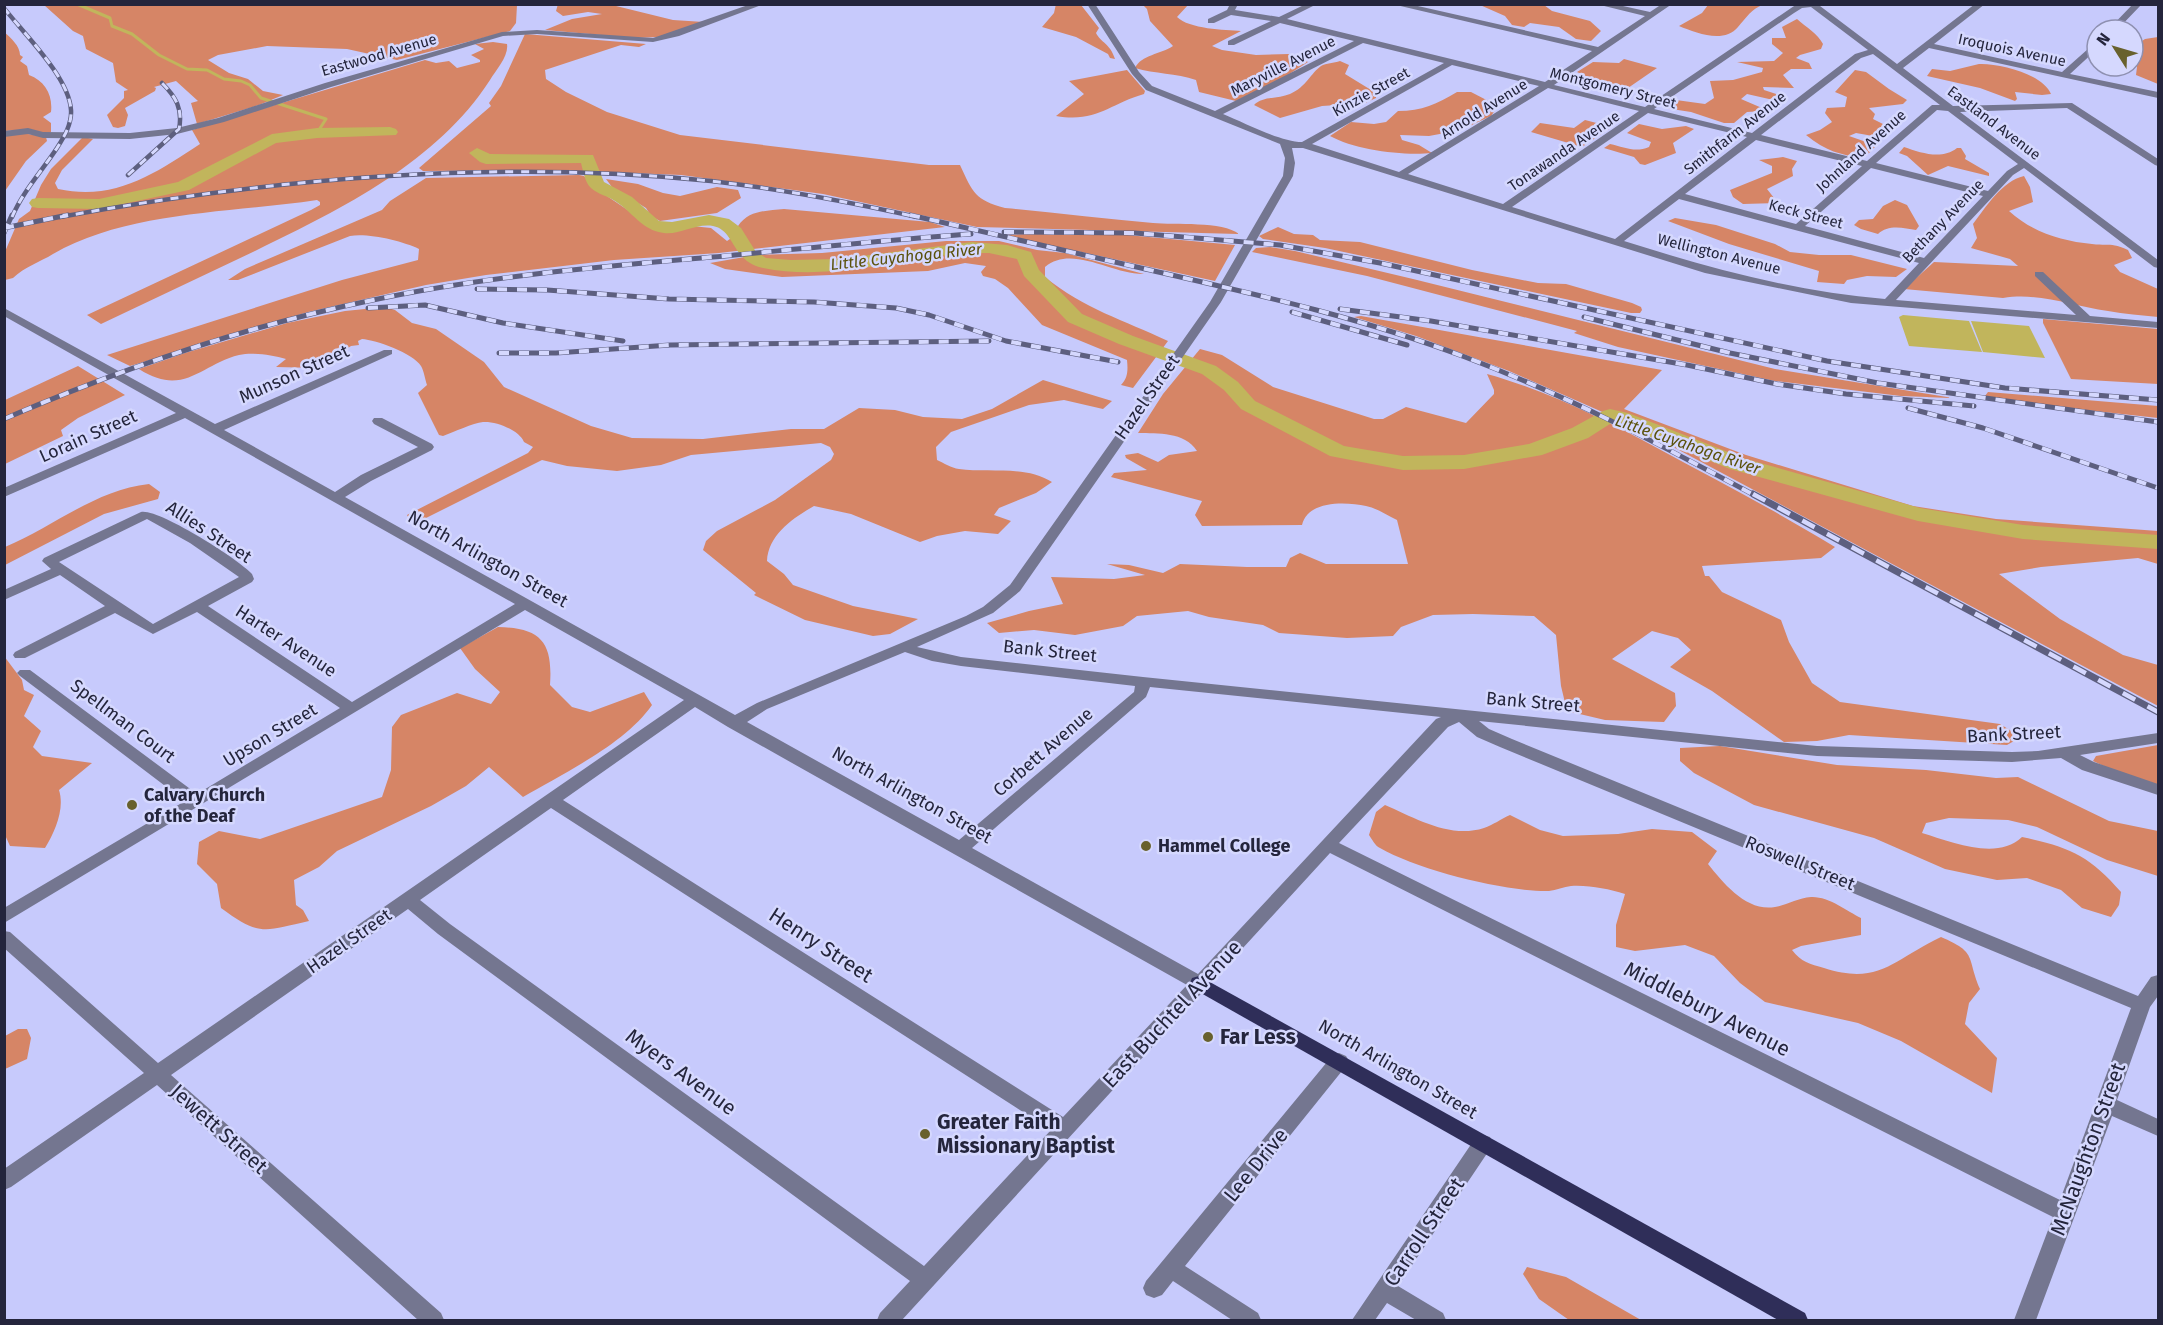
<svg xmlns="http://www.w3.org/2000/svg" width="2163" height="1325" font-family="'Fira Sans',sans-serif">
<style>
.green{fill:#d68566}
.water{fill:#c1b55c}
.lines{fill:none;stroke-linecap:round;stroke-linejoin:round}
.stream{stroke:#c1b55c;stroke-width:3}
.river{fill:#c1b55c;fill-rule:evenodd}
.minor{fill:#747690;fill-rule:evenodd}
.major{fill:#2f2e59;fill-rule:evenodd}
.rail-far2-casing{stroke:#5d5f7f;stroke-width:4.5}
.rail-far1-casing{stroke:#5d5f7f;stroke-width:5}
.rail-casing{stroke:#5d5f7f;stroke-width:7}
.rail-far2{stroke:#d5d8fe;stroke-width:3;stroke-dasharray:8;stroke-linecap:butt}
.rail-far1{stroke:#d5d8fe;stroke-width:4;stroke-dasharray:10;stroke-linecap:butt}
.rail{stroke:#d5d8fe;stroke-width:4.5;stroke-dasharray:14;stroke-linecap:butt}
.poi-dot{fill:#68612d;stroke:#d5d8fe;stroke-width:2}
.labels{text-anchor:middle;stroke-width:5;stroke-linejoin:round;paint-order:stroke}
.far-street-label{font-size:15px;fill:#24253c;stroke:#d5d8fe}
.far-water-label{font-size:16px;font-style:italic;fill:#5a510b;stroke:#d5d8fe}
.street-label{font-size:18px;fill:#24253c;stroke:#d5d8fe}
.poi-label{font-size:18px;font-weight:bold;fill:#24253c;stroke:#d5d8fe;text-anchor:start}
.near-street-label{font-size:21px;fill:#24253c;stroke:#d5d8fe}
.near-poi-label{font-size:21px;font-weight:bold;fill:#24253c;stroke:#d5d8fe;text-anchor:start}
</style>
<rect width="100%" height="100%" fill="#c7cafc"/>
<path class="green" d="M558,4L612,5L673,20L704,22L659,37L635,38L545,30L572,19L602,14L588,12L563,16L556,11Z
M1056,4L1081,5L1099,28L1096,33C1101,43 1110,43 1115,59L1110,58L1108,54L1076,37L1042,27L1054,13Z
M1142,4L1188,5L1177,17C1189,29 1225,30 1241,31L1212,46L1222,50L1256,55L1289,54L1308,62L1283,78L1236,101L1199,92L1196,80C1176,73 1155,74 1135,68C1141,55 1161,54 1173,46L1150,21L1147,9Z
M44,5H517L516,23L510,31L397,60L347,49L267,46L218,55L208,60L229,73L248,79L263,91L283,95L259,105L197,124L191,103L198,101L176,81L154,87L156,88L155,91L125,108L128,115L125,126L118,128L113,127L107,115L124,98V91L128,90L116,82L113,63L86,49L83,36L73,31Z
M1480,5H1544L1552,11L1590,21L1601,31L1591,41L1576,39L1559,27L1530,23L1524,27L1512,25L1505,16Z
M1708,5V4L1763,5C1752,8 1746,18 1738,27C1724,44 1696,33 1679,26L1702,13Z
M1797,19C1806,27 1818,34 1823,44L1821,49L1800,55L1796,58L1809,63L1812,69H1791L1783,75L1794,88L1763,87L1764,90L1785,97L1787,101L1782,102L1747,94L1741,99L1762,108L1763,111L1747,112L1734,123H1724L1691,112L1665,108L1676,100L1705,104L1714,98L1710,81L1733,80L1762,72L1763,68L1737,62L1774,61L1783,53L1772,44V38H1786L1782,27Z
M4,32C11,38 20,46 20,55L23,57L20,61L27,66L29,75C45,81 53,95 51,112L43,117L51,123V132L48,134L29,129L5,131Z
M525,34L646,44L639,47L621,45L545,70L546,79L566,92L607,112L680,135L929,165H960C973,193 975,200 1005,208C1054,212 1104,219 1153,223C1174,225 1223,221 1239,234L977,227L823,194L681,175L555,170L423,171L419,168L491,106L489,103L501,86Z
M2158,37V84L2136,75L2137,67L2133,56L2136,45L2145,39Z
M493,42L507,44C509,56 496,70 490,80C437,162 343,208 257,250C205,275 153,299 101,324L87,315L311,210L320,205V202L317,200C232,213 128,211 53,254C40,262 24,267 13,278L5,280L4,254L19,219L30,211L41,185L51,169L83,137L93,139L62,170L55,183L58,189C116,201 154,174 200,144L192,130L425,60L436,63L449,61L457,68L480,62V60L471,55L484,49L475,44Z
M1624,59L1657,68L1628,88L1600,83L1577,72L1593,62L1619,63Z
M1340,61L1349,65L1345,74L1376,93V98L1352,109L1337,105L1322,106L1280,118L1254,105C1263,96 1278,99 1290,94C1306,87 1311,73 1321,66C1326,63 1334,63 1340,61Z
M1979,64C1999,63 2043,74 2051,94L2042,95L2015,92L2017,99L2015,101L1980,88L1927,76L1932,69L1950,71Z
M1127,70L1145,91L1144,94C1109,104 1097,123 1056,116L1084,94L1069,81Z
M1855,70L1866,72L1889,89L1907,100L1903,104L1869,108L1875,114L1873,119L1887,126L1888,130L1873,136L1856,133L1849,136L1872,144L1880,142L1864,158C1840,155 1826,151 1806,135L1820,130L1832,122L1825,113L1827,108L1845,107L1847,97L1835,92Z
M1457,92H1471L1498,106L1491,116L1461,130L1429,136L1400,135L1402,140L1419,145L1432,153C1403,156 1355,150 1330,136L1351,122L1374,124L1386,122L1398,111C1422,111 1437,104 1457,92Z
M1585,120L1612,127L1582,147L1531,132L1540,123L1574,128Z
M1639,124L1662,129L1686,126L1694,129L1673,143L1676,153L1645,165L1640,164L1634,157L1604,148L1610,144C1624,147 1635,153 1649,147L1651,142L1627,133Z
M22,133L46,137L47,141L26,161L5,191V135Z
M1904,147C1921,153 1942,160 1957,148H1961L1966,156L1965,159L1989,173V176L1948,166L1928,175L1907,156L1899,153Z
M1783,157L1797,161L1792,169L1793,176L1767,189L1778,203L1743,204L1733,197L1730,190L1772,173V166L1759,160Z
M579,175L584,176L592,186L644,221L711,228L727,241L740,232L738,226C749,210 766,211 784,209L930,222L945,227L719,253L614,260L486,275L426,285L308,312L130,366L107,355L342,280L418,260L419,249C402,241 369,233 350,236L238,280H228L245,269L382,210L390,201L426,178Z
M2024,176L2030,187L2033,202L2009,211C2032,232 2061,241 2092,244C2109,246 2111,242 2128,250L2132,258L2114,265L2120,272L2158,289V317C2142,315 2124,314 2108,311C2072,306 2039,292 2003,298L1904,289L1934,262L2018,266L2010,259L1971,248L1977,238L1973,224C1986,207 2002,181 2024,176Z
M606,179L638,184L663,193L680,196L717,187L738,190L741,198L717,213L660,221L651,216L646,208L612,187Z
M1895,200L1907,205L1919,226L1916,230C1904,228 1888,224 1878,234L1861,229L1854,225L1859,220L1873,219L1883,206Z
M1675,218L1716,225L1775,244L1790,252L1819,255H1851L1907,269L1896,277L1867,276L1847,280L1844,284L1817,282L1819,271L1729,244L1668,221Z
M1278,227L1294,234L1313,235L1320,240L1360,242L1472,270L1538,283L1566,284L1632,303L1641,307L1642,310L1640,313H1631L1325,248L1263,239L1259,236Z
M1028,234L1127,235L1235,245L1215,281L1003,235Z
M946,241H999L1037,250L1065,253L1144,274C1113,275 1072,244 1045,267V277C1084,309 1124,320 1168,341L1133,388L1121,385C1128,378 1128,370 1127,360L1042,325L1008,288L995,279L983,276L981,272L986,266L965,263L928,271L782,277L725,269L710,263L756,255L822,253Z
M1270,247L1295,251L1413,279L1775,369L1953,398L1901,396L1775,381L1618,347L1574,333L1577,331L1367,276L1252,252L1256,248Z
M385,307L395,310L412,323L436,329L484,362L504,387L591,426L632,438L703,439L791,429H824L859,408L895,410L923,417L962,419L992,409L1043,380L1112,401L1103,409L1064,400L1029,405L951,432L936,447L937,460C944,463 951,468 959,469C988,473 1026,465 1052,482L1036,493L999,508L994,515L1011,521L998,534L965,531L937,536L920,542L851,514L814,506C793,518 768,535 767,561L784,574L793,585L853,606L918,619L890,634L873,636L805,620L754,595L756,593L703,550L706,541L717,531L775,500L831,460L834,454L830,447L821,443L691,455L661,465L617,471L567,466L542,460L422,520L423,522L412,524L407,515L528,453L533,447L524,442C519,430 496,421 483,422C473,423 454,432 443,436L439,435L418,393L427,385C425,379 424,371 421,366C413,353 376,340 362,339L358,341L359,345L351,346L318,368L276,367L286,359C272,355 253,352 239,355C201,364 184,398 139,369L185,353L287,323L345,311Z
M1361,316L1662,370L1624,409L1746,455L1913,506L1996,519L2158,531V564L2138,558L2041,567L1999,574L2060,619L2123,655L2158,665V706L1632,425L1509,371L1416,336L1354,317Z
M2043,319L2158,329V384L2071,379L2043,323Z
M1200,349L1222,355L1273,387L1374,419H1383L1406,407L1466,423L1494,394V390L1487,374C1548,391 1603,419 1659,449C1718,481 1778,512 1835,547L1821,558L1702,566L1705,576H1709L1722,592L1781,620L1789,642L1812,683L1840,702L2000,724L2021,737L2007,745L1849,735L1817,741L1784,742L1712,691L1670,667L1691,650L1678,638L1652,631L1612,659L1675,693L1676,706L1664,722L1605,720L1567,711L1561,686L1556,635L1534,616L1473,614L1433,615L1401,627L1393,636L1347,638L1279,633L1263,625L1209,617L1188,611L1137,616L1123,626L1075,635L1034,630L999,633L987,623L1029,611L1063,604L1051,577L1114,579L1145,575L1107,564L1129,565L1163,573L1180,564L1247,567H1286L1290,558L1300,553L1326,564H1408L1397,520C1387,515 1376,508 1366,506C1346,502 1308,500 1302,525L1202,526L1195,515L1202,501L1111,477L1114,473L1147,470L1126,458L1125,455L1138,453L1158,462L1169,455L1197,451C1184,431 1158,434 1138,433L1163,394Z
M78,366L125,395L78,418L61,430L63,436L5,464V400Z
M1988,392L2158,406V418L2031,404L1985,396Z
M149,484L160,492L158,499L104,514L5,565V547C53,527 95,490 149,484Z
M498,627C541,628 553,642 550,685L572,707L590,712L644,692L652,705C625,744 564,773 523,797L489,767L466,786L431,806L337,851L319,867L294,880L296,905L303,910L309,921C264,931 260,937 221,908L217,884L197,864L199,842L219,831L260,839L382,797L391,770L392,727L401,715L457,693L491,704L500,692L475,669L460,648Z
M4,656L22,680L24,690L34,695L24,716L41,731L33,747L42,756L92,763L59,790C65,809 55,832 45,848L10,846L5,835Z
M2158,745V787L2123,775L2093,761L2096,756Z
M1720,746L1837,765L1926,770L1996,778L2018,777L2109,821L2158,831V876L2107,860L2037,827L2008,820L1949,818L1926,823L1922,833C1952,842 1997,861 2022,837C2069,847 2089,855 2121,892L2119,905L2111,917L2082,908L2061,890L2027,878L1997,880L1945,869L1874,838L1754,805L1694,773L1680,761V748Z
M1385,805C1415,818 1450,839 1484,828C1493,825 1501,819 1510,815L1540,830L1563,836L1618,834L1652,829L1692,832L1717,851L1708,864C1724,884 1747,912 1775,907C1787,905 1798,898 1811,897C1828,896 1847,911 1861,918V935L1801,946L1792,950C1801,962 1810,964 1824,968C1880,986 1894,959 1941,937C1978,953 1966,956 1980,989L1969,1003L1965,1024L1997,1058L1992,1093L1901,1041L1858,1023L1765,1002L1740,983L1714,956L1685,945L1635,951L1616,947V925L1625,894C1608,889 1590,885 1571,886C1564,887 1556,890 1549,891C1506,892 1418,870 1380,848C1375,846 1372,839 1369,835L1376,812Z
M18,1029H27L31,1038L27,1059L5,1069V1036Z
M1527,1267L1566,1277L1641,1320H1569L1539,1299L1523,1274Z"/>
<path class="water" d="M1903,315L1969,321L1982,352L1909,346L1899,317Z
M1971,321L2029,326L2045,358L1983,352Z"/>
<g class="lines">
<path class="stream" d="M77,4L110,18L112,26L132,34L159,55L187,69L207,70L224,79L241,81L250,85L261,98L326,119L317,133"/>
<path class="river" d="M390,127L396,129L398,132L396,135L317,138L276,143L189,190L99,209L38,208L32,207L29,203L32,199L38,198L99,199L178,182L272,134L317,128Z
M477,148L490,154L593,155L604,182L632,197L659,221L672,222L709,215L729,219L741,228L756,252L766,258L791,260L838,259L972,242L1007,245L1031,252L1039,270L1082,314L1133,336L1216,366L1238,382L1255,401L1344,446L1403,456L1464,455L1529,444L1572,428L1603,411L1610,409L1628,413L1746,459L1920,508L2023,525L2158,535V549L2023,539L1918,521L1730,469L1613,422L1588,438L1542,455L1464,469L1403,470L1330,456L1241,409L1224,390L1202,374L1119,344L1068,322L1024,276L1017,259L989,253H972C903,257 832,282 763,268C732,262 735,230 713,226C696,223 680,235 664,233C641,230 633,212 615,201C608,196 597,194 591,188C585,183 583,170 581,163L486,164L480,162L469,153Z"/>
<path class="minor" d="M751,4H764L679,36L653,42L537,34L503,36L331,87L224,122L177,134L130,139L43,138L28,134L4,137V131L28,128L43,132L130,133L177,128L218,118L325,83L502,32L537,30L653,38Z
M1087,4H1095L1139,72L1152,86L1215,111L1354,41L1280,23L1234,45H1228V41L1271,21L1231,15L1214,23H1208V19L1227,10L1230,4H1238L1235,10L1279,17L1306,4H1317L1287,19L1545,82L1592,51L1392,4H1409L1598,47L1645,16L1596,4H1614L1650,12L1662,4H1672L1554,85L1645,107L1797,4H1822L1820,6L1897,64L1975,4H1985L1934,44L2062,72L2097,41V49L2070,74L2158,92V98L1929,48L1903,68L1953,106L2072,103L2158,159V166L2155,165L2067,108L1960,112L2158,260V268L2154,267L2024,168L2013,175L1896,300L2076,315L2035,276V272H2043L2090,316L2158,322V328L1851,303L1705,273L1303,148H1292L1295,163L1293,176L1221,302L1020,591L993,613L917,647L961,657L1143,677L1817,746L2012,752L2038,751L2158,733V743L2080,755L2094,762L2158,784V795L2082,770L2061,758L2012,762L1817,756L1479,721L1489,729L1512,739L2138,996L2151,977L2158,975V996L2150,1007L2117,1100L2158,1119V1136L2112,1116L2036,1320H2014L2053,1217L1330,853L902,1320H877L880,1313L910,1281L438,934L408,909L171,1075L441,1313L444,1320H418L157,1085L11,1187L4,1190V1169L144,1073L4,948V931L10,932L158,1063L684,700L525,610L4,923V908L185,801L20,676L17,673L20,670H30L197,794L340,708L197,612L153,634L115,613L25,658H15L13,655L15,652L105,606L60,575L4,600V590L51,569L42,561L44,558L141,512C158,508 240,560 252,574L254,579L252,582L208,606L352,702L515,604L185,418L4,497V488L176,413L4,316V308L215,424L384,350H392V354L224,430L335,492L361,475L418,447L374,424L372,421L374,418H382L432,444L434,447L432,450L371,481L345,497L735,715L757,703L966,616L983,607L1010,585L1210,302L1283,176L1285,158L1280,144L1146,90L1132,74ZM1811,7L1868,50L1855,54L1752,133L1654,109L1794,13L1802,8ZM1363,43L1444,63L1302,142C1281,142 1245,123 1223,114ZM1873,54L1940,105H1932L1867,161L1761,135L1861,58ZM1452,65L1539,86L1399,172L1312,144ZM1548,88L1639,111L1503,204L1408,174ZM1937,110L1948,111L2018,164L2007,171L1988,191L1876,163ZM1648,113L1747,137L1615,239L1512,207ZM1756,140L1862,166L1796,224L1685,194ZM1871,168L1983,196L1924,258L1805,226ZM1679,199L1919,263L1885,299C1797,292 1709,268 1624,241ZM147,519L190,543L239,577L153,624L59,562ZM905,652L932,661L961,666L1135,686L1134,692L959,840L747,722L767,709ZM1150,687L1441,717L1436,719L1198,974L972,848L1146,697ZM695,707L728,727L1187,985L1063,1117L563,800ZM1459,722L1477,737L1500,747L2131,1008L2060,1200L1339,843L1448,727ZM551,808L1051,1130L924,1266L450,924L420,900Z
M2133,4H2142L2117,30H2108Z
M1339,1053L1346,1056L1349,1061L1346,1066L1185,1266L1258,1313L1261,1320H1232L1173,1281L1162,1295L1154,1298L1146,1295L1143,1288L1146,1281L1332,1056Z
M1483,1135L1490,1137L1493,1143L1490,1149L1398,1286L1443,1313L1446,1320H1416L1387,1303L1375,1320H1352L1476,1137Z"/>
<path class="major" d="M1199,976L1805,1313L1808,1320H1778L1192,988L1190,983L1192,978Z"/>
<g class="rail-far2-casing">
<path id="rail-far2" d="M4,8C24,34 69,77 71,110C72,124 64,137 57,148C42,171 23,191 12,217
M128,175L179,129C183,109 176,97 162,83
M60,217C274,178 495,159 711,181C781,189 849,202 917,217"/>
</g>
<g class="rail-far1-casing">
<path id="rail-far1" d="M910,215C987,232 1064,251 1141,268C1250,293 1360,317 1465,357C1566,395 1661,445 1756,496
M4,228L68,215
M1004,232L1135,233L1280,245L1380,263L1827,361L2005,388L2158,400
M4,233L12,215
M477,289L547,290L669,299L814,302L896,308L929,315L1006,341L1118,362
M368,308L425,305L503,323L623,341
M1340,309L1431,321L1687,365L1777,384L1846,394L1974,406
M1292,312L1407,345
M1584,317L1730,353L1878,383L2158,422
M499,353H556L670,345L989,341
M1908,408L1983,428L2158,488
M4,419C123,368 246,326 373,300C485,276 599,267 713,257C799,249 885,240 971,234"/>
</g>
<g class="rail-casing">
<path id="rail" d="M1753,494L2158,712"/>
</g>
<use href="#rail-far2" class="rail-far2"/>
<use href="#rail-far1" class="rail-far1"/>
<use href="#rail" class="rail"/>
</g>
<g class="poi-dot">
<circle cx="132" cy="805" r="6"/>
<circle cx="1146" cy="846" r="6"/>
<circle cx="1208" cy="1037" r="6"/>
<circle cx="925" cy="1134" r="6"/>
</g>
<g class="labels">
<g class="far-street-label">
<text transform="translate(2012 50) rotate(12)" y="5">Iroquois Avenue</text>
<text transform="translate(379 55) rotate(-16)" y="5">Eastwood Avenue</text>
<text transform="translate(1283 66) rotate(-27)" y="5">Maryville Avenue</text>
<text transform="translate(1613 88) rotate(14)" y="5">Montgomery Street</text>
<text transform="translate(1371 92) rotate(-29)" y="5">Kinzie Street</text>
<text transform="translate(1484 109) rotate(-32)" y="5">Arnold Avenue</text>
<text transform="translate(1994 123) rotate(37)" y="5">Eastland Avenue</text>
<text transform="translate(1735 133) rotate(-38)" y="5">Smithfarm Avenue</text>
<text transform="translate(1564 151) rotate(-34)" y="5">Tonawanda Avenue</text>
<text transform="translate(1861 151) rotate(-42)" y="5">Johnland Avenue</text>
<text transform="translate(1806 214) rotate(15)" y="5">Keck Street</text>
<text transform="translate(1943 221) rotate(-46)" y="5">Bethany Avenue</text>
<text transform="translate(1719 254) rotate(14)" y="5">Wellington Avenue</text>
</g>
<g class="far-water-label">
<text transform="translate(906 256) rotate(-6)" y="6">Little Cuyahoga River</text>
<text transform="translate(1688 444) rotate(19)" y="6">Little Cuyahoga River</text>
</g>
<g class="street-label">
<text transform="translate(294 374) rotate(-24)" y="6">Munson Street</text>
<text transform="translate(1147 397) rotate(-55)" y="6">Hazel Street</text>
<text transform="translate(88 436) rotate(-24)" y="6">Lorain Street</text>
<text transform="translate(209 532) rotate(33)" y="6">Allies Street</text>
<text transform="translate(488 559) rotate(29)" y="6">North Arlington Street</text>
<text transform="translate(286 641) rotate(33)" y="6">Harter Avenue</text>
<text transform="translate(1050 651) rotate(6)" y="6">Bank Street</text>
<text transform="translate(1533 702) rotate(5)" y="6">Bank Street</text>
<text transform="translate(123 721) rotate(37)" y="6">Spellman Court</text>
<text transform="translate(2014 734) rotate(-3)" y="6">Bank Street</text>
<text transform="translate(270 735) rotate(-31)" y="6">Upson Street</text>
<text transform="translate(1043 752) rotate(-41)" y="6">Corbett Avenue</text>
<text transform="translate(912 795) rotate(29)" y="6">North Arlington Street</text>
<text transform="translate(1800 863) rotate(22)" y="6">Roswell Street</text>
<text transform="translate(349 941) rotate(-35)" y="6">Hazel Street</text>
<text transform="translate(1398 1069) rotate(30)" y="6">North Arlington Street</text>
</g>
<g class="poi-label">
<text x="144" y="801">Calvary Church<tspan x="144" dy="21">of the Deaf</tspan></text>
<text x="1158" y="852">Hammel College</text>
</g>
<g class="near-street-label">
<text transform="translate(821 945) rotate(33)" y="7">Henry Street</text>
<text transform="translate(1707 1009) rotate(27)" y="7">Middlebury Avenue</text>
<text transform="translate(1172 1014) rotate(-47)" y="7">East Buchtel Avenue</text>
<text transform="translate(681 1072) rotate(36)" y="7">Myers Avenue</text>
<text transform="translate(219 1129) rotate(42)" y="7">Jewett Street</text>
<text transform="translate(2088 1149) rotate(-70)" y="7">McNaughton Street</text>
<text transform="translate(1256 1165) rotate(-51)" y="7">Lee Drive</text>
<text transform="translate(1424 1232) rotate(-56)" y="7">Carroll Street</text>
</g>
<g class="near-poi-label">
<text x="1220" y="1044">Far Less</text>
<text x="937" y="1129">Greater Faith<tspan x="937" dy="24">Missionary Baptist</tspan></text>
</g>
</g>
<rect width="2163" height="1325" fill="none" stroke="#24253c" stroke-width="12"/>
<g transform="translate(2115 48) rotate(307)"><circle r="28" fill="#d5d8fe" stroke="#8e90b0" stroke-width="1.5"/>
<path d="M0-4.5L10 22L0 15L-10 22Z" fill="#68612d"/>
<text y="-9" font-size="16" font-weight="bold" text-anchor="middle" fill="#24253c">N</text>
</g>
</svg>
